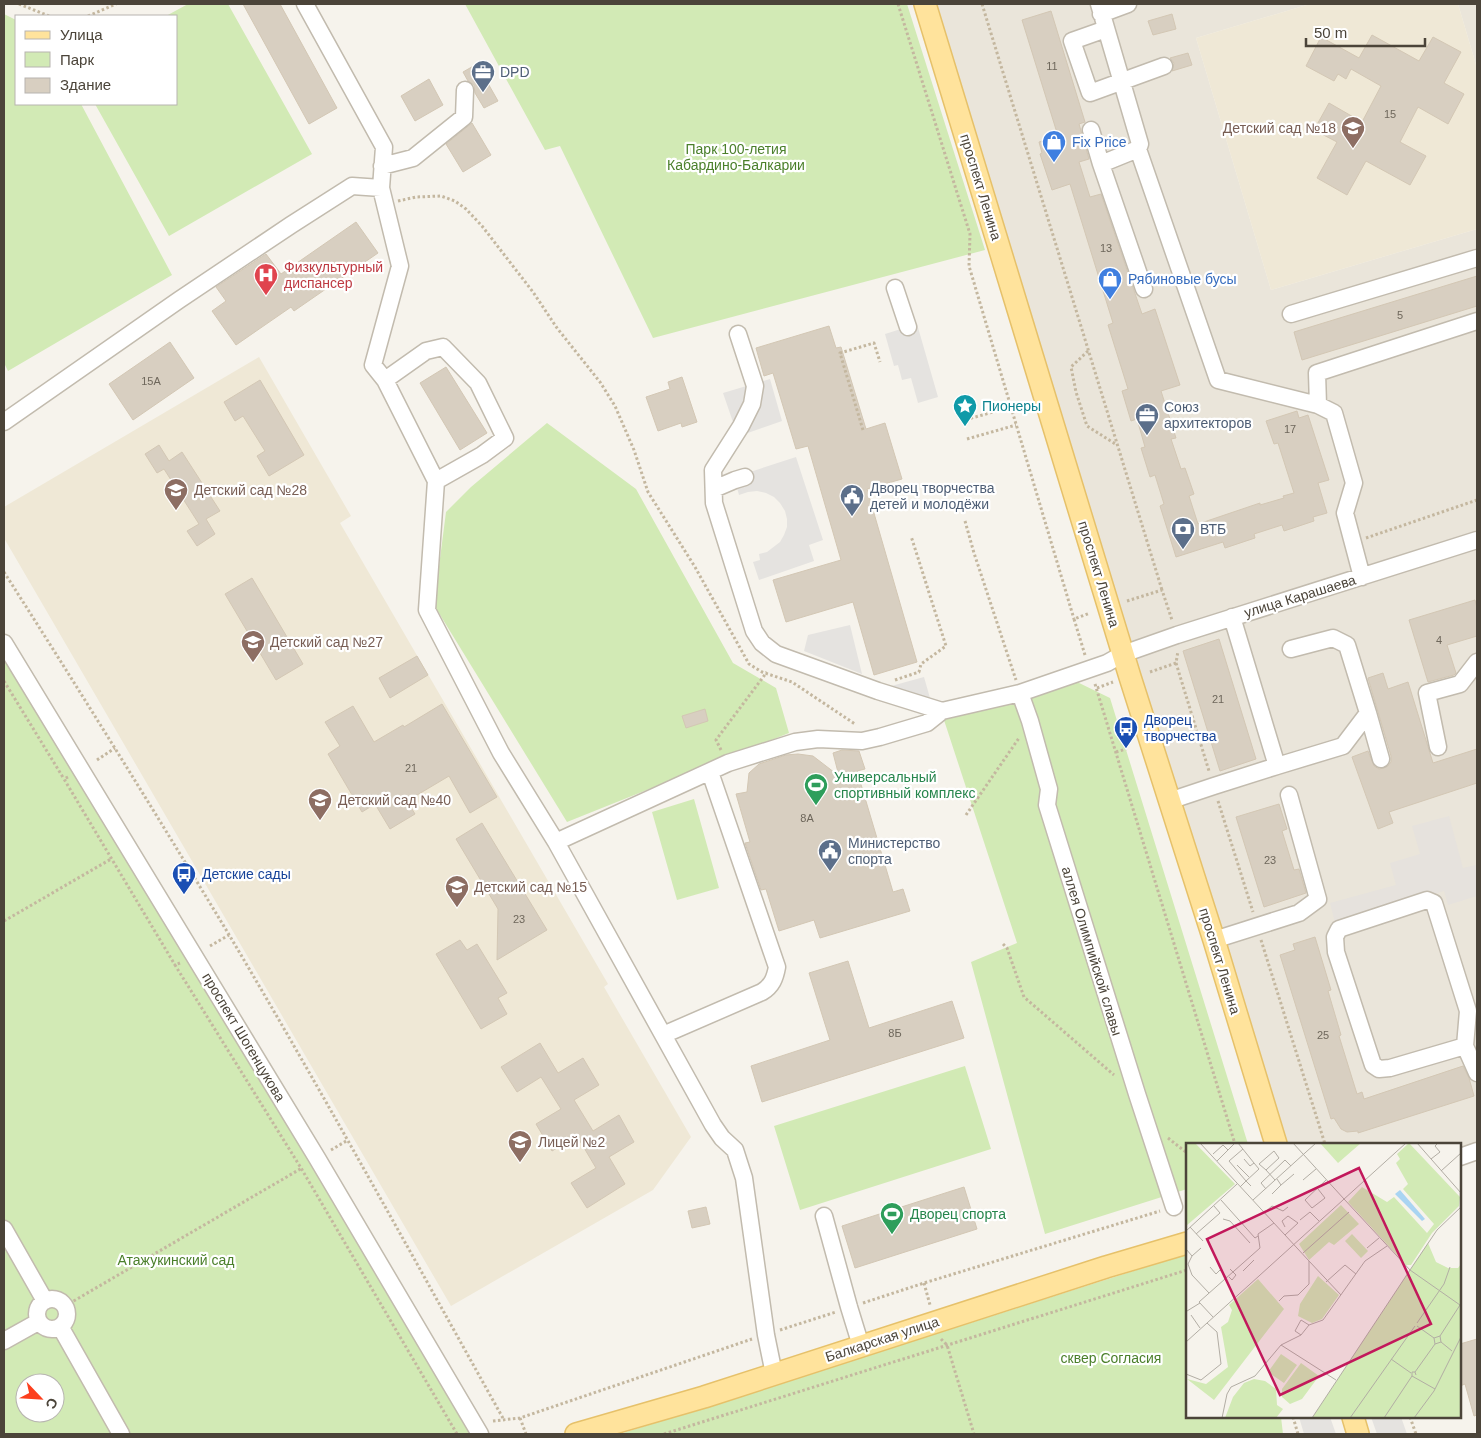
<svg xmlns="http://www.w3.org/2000/svg" width="1481" height="1438" font-family="Arial,sans-serif">
<style>
.residential{fill:#eae5da}
.industrial{fill:#e6e2dd}
.education{fill:#efe8d6}
.green{fill:#d2eab5;fill-rule:evenodd}
.parking{fill:#e5e3e0}
.building{fill:#d8cfc1;stroke:#d3c7b4}
.lines{fill:none;stroke-linecap:round;stroke-linejoin:round}
.minor-casing{stroke:#c2bbae;stroke-width:19}
.major-casing{stroke:#e6c16a;stroke-width:24}
.path{stroke:#c4b79f;stroke-width:3;stroke-dasharray:2.5 2.5;stroke-linecap:butt}
.minor{stroke:#fff;stroke-width:16}
.major{stroke:#ffe39c;stroke-width:21}
.labels{text-anchor:middle;stroke-width:4.5;stroke-linejoin:round;paint-order:stroke}
.number-label{font-size:11px;fill:#6e675b}
.service-label{font-size:14px;fill:#4e5e75;stroke:#fff;text-anchor:start}
.education-label{font-size:14px;fill:#785e54;stroke:#fff;text-anchor:start}
.shop-label{font-size:14px;fill:#366cbe;stroke:#fff;text-anchor:start}
.park-label{font-size:14px;fill:#4a7f2a;stroke:#fff}
.street-label{font-size:14px;fill:#4b4439;stroke:#fff}
.health-label{font-size:14px;fill:#be3a42;stroke:#fff;text-anchor:start}
.culture-label{font-size:14px;fill:#0d838f;stroke:#fff;text-anchor:start}
.transit-label{font-size:14px;fill:#164399;stroke:#fff;text-anchor:start}
.leisure-label{font-size:14px;fill:#27864d;stroke:#fff;text-anchor:start}
.inset-road{fill:none;stroke:#b2ada4;stroke-width:1}
.view{fill:#c2185b;fill-opacity:0.15;stroke:#c2185b;stroke-width:2.5}
.inset-edge{fill:none;stroke:#4b4439;stroke-width:2.5}
</style>
<rect width="100%" height="100%" fill="#f6f3ec"/>
<path class="residential" d="M925,4H1310L1196,38L1271,290L1477,229V910L1476,911L1477,916V1151L1460,1157V1144H1276Z
M1458,4H1477V68Z"/>
<path class="industrial" d="M1449,816L1463,868L1476,865L1477,896L1448,905L1444,891L1335,923L1330,903L1396,885L1390,863L1420,854L1412,826Z"/>
<path class="education" d="M1310,4H1458L1477,68V229L1271,290L1196,38Z
M259,357L351,516L340,523L608,984L604,987L691,1137L653,1190L451,1306L4,538V507Z"/>
<path class="green" d="M188,4H228L312,154L169,236L95,104H176V16H166Z
M465,4H907L985,250L653,338L560,146L545,150Z
M4,14L16,20V104H81L172,275L8,371L4,363Z
M547,423L636,489L733,663L776,688L789,733L567,822L434,605L446,512L471,487Z
M4,643L480,1434H4ZM25,1383H55V1413H25Z
M1075,681L1110,698L1248,1144H1187V1189L1045,1234L971,962L1017,943L943,717Z
M694,799L719,888L677,900L652,812Z
M965,1066L991,1149L800,1210L774,1126Z
M1187,1254V1417H1281L1283,1434H620Z"/>
<path class="parking" d="M917,324L938,397L918,403L911,378L902,380L898,365L894,366L885,334Z
M770,379L782,421L742,435L734,425L723,393Z
M796,457L823,540L809,545L814,561L759,580L753,562L760,560L759,554L767,552L780,542L784,535L787,527V519L785,511L780,503L774,497L766,493L757,491L748,492L739,495L736,484L744,474Z
M850,625L862,674L804,651L808,635Z
M924,677L930,698L894,696L884,688Z
M1299,1417H1330L1336,1434H1304Z
M1371,1417H1401L1407,1434H1377Z"/>
<path class="building" d="M243,4H280L337,108L309,124Z
M1051,11L1085,122L1079,124L1089,159L1079,162L1090,197L1101,194L1142,314L1155,309L1180,385L1161,391L1176,438L1171,439L1181,469L1185,468L1194,494L1189,496L1198,524L1260,503V505L1284,498L1283,496L1294,493L1278,443L1274,444L1266,421L1297,411L1299,418L1308,415L1329,480L1318,483L1327,513L1313,517L1314,521L1284,531L1282,525L1254,534L1255,538L1225,548L1223,542L1176,557L1160,506L1164,504L1155,475L1150,477L1141,448L1145,447L1137,419L1131,421L1122,391L1128,389L1108,325L1113,323L1070,184L1052,190L1040,154L1042,153L1039,142L1058,136L1022,20Z
M1172,14L1176,29L1153,35L1148,21Z
M1372,35L1419,61L1433,37L1461,52L1444,83L1464,94L1448,124L1418,107L1400,142L1426,156L1410,185L1366,161L1347,195L1317,178L1337,142L1314,130L1329,103L1362,122L1381,86L1351,69L1346,79L1338,74L1334,81L1306,66L1321,37L1359,58Z
M1188,53L1192,65L1172,71L1174,63L1170,58Z
M477,64L498,101L484,108L475,93L474,85L468,81L463,72Z
M429,79L443,105L415,121L401,96Z
M472,123L491,155L463,172L446,144Z
M356,222L378,253L294,311L291,307L236,345L212,311L226,301L216,287L266,254L281,274Z
M1477,276V306L1302,360L1294,332Z
M829,326L836,348L841,347L866,429L885,423L902,479L867,489L917,662L874,675L853,602L786,622L773,580L841,560L808,446L796,449L773,373L764,376L756,348Z
M170,342L194,378L133,420L109,384Z
M446,367L487,433L460,450L420,383Z
M682,377L697,422L682,427L681,423L658,431L646,397L670,389L668,382Z
M260,380L304,455L269,476L257,456L265,451L243,416L235,421L224,402Z
M159,445L169,461L182,452L220,511L206,519L215,534L197,546L187,531L199,524L164,469L157,473L145,454Z
M252,578L303,664L276,680L225,594Z
M1475,600L1477,608V636L1447,645L1456,673L1454,675L1428,682L1409,620Z
M1219,639L1256,759L1220,771L1183,651Z
M417,656L428,675L390,698L379,678Z
M1383,673L1388,689L1408,682L1433,763L1477,749V783L1389,812L1393,823L1378,829L1352,757L1368,751L1374,766L1379,769L1384,768L1388,766L1391,762V756L1368,678Z
M442,704L497,797L470,813L449,776L407,801L415,814L390,829L375,804L362,812L328,754L340,746L325,722L353,706L374,742L403,725L404,727Z
M705,709L708,721L686,728L682,716Z
M842,750L859,751L865,769L857,771L893,892L903,889L910,911L820,938L814,920L779,931L766,889L761,890L745,843L750,842L736,794L747,792L749,773L759,764L786,755L798,754L813,756L839,776L833,753Z
M1279,804L1287,829L1282,831L1294,870L1299,869L1306,893L1264,907L1236,817Z
M482,823L547,930L497,960L498,909L456,839Z
M1315,937L1331,990L1328,991L1341,1035L1339,1036L1357,1094L1362,1092L1364,1099L1463,1066L1469,1078L1474,1096L1358,1133V1131L1347,1132L1341,1129L1334,1118L1331,1119L1280,955L1295,950L1293,944Z
M460,940L467,950L477,944L507,993L498,998L507,1014L481,1029L436,954Z
M848,961L869,1028L952,1001L964,1038L762,1102L751,1066L830,1040L809,973Z
M540,1043L558,1073L583,1058L599,1085L574,1100L593,1131L619,1115L634,1142L609,1157L625,1184L587,1208L571,1183L596,1168L577,1136L552,1151L536,1124L561,1109L541,1077L517,1092L501,1067Z
M964,1187L977,1229L855,1268L842,1226Z
M706,1207L710,1224L692,1228L688,1211Z
M1477,1339V1415L1474,1416L1465,1384L1460,1386V1344Z"/>
<g class="lines">
<g class="minor-casing">
<path id="minor" d="M1099,4L1140,144L1138,149L1218,380L1318,405L1334,413L1354,483L1345,513L1362,577
M1101,14L1128,4
M1106,29L1072,41L1090,93L1164,66
M1091,130L1101,164L1138,149
M1101,164L1144,289
M382,166L413,158L464,117L465,90
M381,188L400,266L373,365L385,380
M895,288L908,327
M1291,314L1477,258
M738,334L755,386L752,404L741,426L713,470L714,503L754,631L762,643L776,654L878,691L942,711L1020,693L1107,663L1123,654L1177,635L1477,540
M1318,405L1317,373L1477,321
M4,422L179,300L291,225L352,186L381,188L384,147L305,4
M436,481L482,455L505,438L478,383L443,347L426,351L385,380L436,481L427,610L501,753L556,842L713,1125L722,1138L735,1150L744,1178L766,1335L774,1374
M714,489L735,480L745,477
M1232,617L1277,766L1343,746L1368,713L1347,645L1333,638L1291,649
M4,643L317,1158L480,1434
M1020,693L1030,721L1049,789L1047,805L1137,1094L1174,1207
M1368,713L1381,759
M1438,747L1427,693L1460,684L1477,662
M1169,801L1214,786L1277,766
M556,842L728,763L795,742L818,739L862,741L880,737L927,723L942,711
M1214,940L1299,913L1318,899L1289,795
M663,1035L762,992C772,986 775,978 777,967L710,772
M1465,1046L1390,1068L1379,1069L1373,1065L1336,952L1335,937L1339,929L1427,900L1434,903L1468,1011L1465,1046L1477,1073
M1460,1157L1477,1151
M824,1216L849,1307L861,1346
M4,1229L45,1301
M37 1314a15 15 0 1 1 30 0a15 15 0 1 1-30 0Z
M61,1328L121,1434
M4,1341L38,1322"/>
</g>
<g class="major-casing">
<path id="major" d="M925,4L1130,677L1214,940L1276,1144
M1353,1417L1358,1434
M576,1434L704,1397L1106,1267L1187,1243"/>
</g>
<path class="path" d="M19,4L49,16
M898,4L970,234L969,266L1074,619
M982,4L1162,590
M88,16L116,4
M398,201L416,197L441,196L455,201L466,209L482,226L533,292L557,328L600,382L615,406L634,450L648,492L695,567L749,664L762,672L792,682L855,724
M1088,351L1071,367L1076,392L1087,426L1117,445
M961,421L1011,407
M863,430L840,353L874,343L880,362
M967,439L1016,425
M965,521L974,553L1016,680
M1366,538L1477,500
M4,572C80,691 155,812 228,933C323,1093 413,1257 504,1420
M1127,601L1162,590L1172,620
M1085,655L1074,619L1090,613
M1176,663L1209,771
M1150,672L1176,663L1178,651
M895,680L919,672L921,664L946,646L911,536
M4,681L64,779
M1095,684L1235,1144
M1097,688L1113,682
M721,750L716,740L767,672
M1116,752L1126,749
M97,760L115,748
M68,777L64,779L175,965
M1218,801L1253,912
M966,815L1019,738
M4,921L111,859
M1261,940L1325,1144
M1003,944L1007,948L1024,997L1114,1075
M210,946L229,935
M180,963L175,965L301,1168L457,1434
M1168,1138L1187,1153
M331,1150L348,1140
M924,1283L930,1305
M863,1303L924,1283L1160,1211
M65,1306L302,1168
M780,1330L836,1312
M941,1339L947,1345L974,1434
M1293,1417L1298,1434
M1410,1417L1416,1434
M520,1418L526,1434
M493,1421L520,1418L752,1339
M664,1434L1187,1270"/>
<use href="#minor" class="minor"/>
<use href="#major" class="major"/>
</g>
<defs>
<g id="office-pin" transform="scale(1.25)"><path d="M0 17L-7.5 6A9.5 9.5 0 1 1 7.5 6Z" fill="#5c6f8a" stroke="#fff"/><path d="M-6-3h4V-5.5h4V-3h4V5H-6ZM-1-4.5V-3h2v-1.5ZM-6 0V1H6V0Z" fill="#fff"/></g>
<g id="school-pin" transform="scale(1.25)"><path d="M0 17L-7.5 6A9.5 9.5 0 1 1 7.5 6Z" fill="#8d6e63" stroke="#fff"/><path d="M0-5L7-2L0 1L-7-2ZM-4 1L0 2.5L4 1V4Q0 6-4 4Z" fill="#fff"/></g>
<g id="shop-pin" transform="scale(1.25)"><path d="M0 17L-7.5 6A9.5 9.5 0 1 1 7.5 6Z" fill="#3f7fe0" stroke="#fff"/><path d="M-5-2.5h2.3a2.7 3.5 0 0 1 5.4 0H5L5.5 6h-11ZM-1.5-2.5h3a1.5 2.3 0 0 0-3 0Z" fill="#fff"/></g>
<g id="hospital-pin" transform="scale(1.25)"><path d="M0 17L-7.5 6A9.5 9.5 0 1 1 7.5 6Z" fill="#e0444e" stroke="#fff"/><path d="M-5-5h3v3.5h4V-5h3V5h-3V1.5h-4V5h-3Z" fill="#fff"/></g>
<g id="sight-pin" transform="scale(1.25)"><path d="M0 17L-7.5 6A9.5 9.5 0 1 1 7.5 6Z" fill="#0f9aa8" stroke="#fff"/><path d="M0-6L1.8-2.2L6-1.7L2.9 1.2L3.7 5.4L0 3.3L-3.7 5.4L-2.9 1.2L-6-1.7L-1.8-2.2Z" fill="#fff"/></g>
<g id="civic-pin" transform="scale(1.25)"><path d="M0 17L-7.5 6A9.5 9.5 0 1 1 7.5 6Z" fill="#5c6f8a" stroke="#fff"/><path d="M-.6-6.5H3V-4.5H.6V-3L4-1V1h2V6H-6V1h2V-1L-.6-3ZM-1.2 2.5V6h2.4V2.5Z" fill="#fff"/></g>
<g id="bank-pin" transform="scale(1.25)"><path d="M0 17L-7.5 6A9.5 9.5 0 1 1 7.5 6Z" fill="#5c6f8a" stroke="#fff"/><path d="M-6-4H6V4H-6ZM0-2.3a2.3 2.3 0 1 0 0 4.6a2.3 2.3 0 1 0 0-4.6Z" fill="#fff"/></g>
<g id="bus-pin" transform="scale(1.25)"><path d="M0 17L-7.5 6A9.5 9.5 0 1 1 7.5 6Z" fill="#1a4fb4" stroke="#fff"/><path d="M-5-6H5V4H4V6H2V4H-2V6H-4V4H-5ZM-3.5-4V0h7V-4ZM-3.5 1.2v1.5H-2V1.2ZM2 1.2v1.5H3.5V1.2Z" fill="#fff"/></g>
<g id="stadium-pin" transform="scale(1.25)"><path d="M0 17L-7.5 6A9.5 9.5 0 1 1 7.5 6Z" fill="#2e9e5b" stroke="#fff"/><path d="M0-5a6.5 5 0 1 0 0 10a6.5 5 0 1 0 0-10ZM-3.5-1.8h7v3.6h-7Z" fill="#fff"/></g>
</defs>
<g fill-rule="evenodd">
<use href="#office-pin" x="483" y="72"/>
<use href="#school-pin" x="1353" y="128"/>
<use href="#shop-pin" x="1054" y="142"/>
<use href="#hospital-pin" x="266" y="275"/>
<use href="#shop-pin" x="1110" y="279"/>
<use href="#sight-pin" x="965" y="406"/>
<use href="#office-pin" x="1147" y="415"/>
<use href="#school-pin" x="176" y="490"/>
<use href="#civic-pin" x="852" y="496"/>
<use href="#bank-pin" x="1183" y="529"/>
<use href="#school-pin" x="253" y="642"/>
<use href="#bus-pin" x="1126" y="728"/>
<use href="#stadium-pin" x="816" y="785"/>
<use href="#school-pin" x="320" y="800"/>
<use href="#civic-pin" x="830" y="851"/>
<use href="#bus-pin" x="184" y="874"/>
<use href="#school-pin" x="457" y="887"/>
<use href="#school-pin" x="520" y="1142"/>
<use href="#stadium-pin" x="892" y="1214"/>
</g>
<g class="labels">
<g class="number-label">
<text x="1052" y="70">11</text>
<text x="1390" y="118">15</text>
<text x="1106" y="252">13</text>
<text x="1400" y="319">5</text>
<text x="151" y="385">15А</text>
<text x="1290" y="433">17</text>
<text x="1439" y="644">4</text>
<text x="1218" y="703">21</text>
<text x="411" y="772">21</text>
<text x="807" y="822">8А</text>
<text x="1270" y="864">23</text>
<text x="519" y="923">23</text>
<text x="895" y="1037">8Б</text>
<text x="1323" y="1039">25</text>
</g>
<g class="service-label">
<text x="500" y="77">DPD</text>
<text x="1164" y="412">Союз<tspan x="1164" dy="16">архитекторов</tspan></text>
<text x="870" y="493">Дворец творчества<tspan x="870" dy="16">детей и молодёжи</tspan></text>
<text x="1200" y="534">ВТБ</text>
<text x="848" y="848">Министерство<tspan x="848" dy="16">спорта</tspan></text>
</g>
<g class="education-label">
<text x="1336" y="133" text-anchor="end">Детский сад №18</text>
<text x="194" y="495">Детский сад №28</text>
<text x="270" y="647">Детский сад №27</text>
<text x="338" y="805">Детский сад №40</text>
<text x="474" y="892">Детский сад №15</text>
<text x="538" y="1147">Лицей №2</text>
</g>
<g class="shop-label">
<text x="1072" y="147">Fix Price</text>
<text x="1128" y="284">Рябиновые бусы</text>
</g>
<g class="park-label">
<text x="736" y="154">Парк 100-летия<tspan x="736" dy="16">Кабардино-Балкарии</tspan></text>
<text x="176" y="1265">Атажукинский сад</text>
<text x="1111" y="1363">сквер Согласия</text>
</g>
<g class="street-label">
<text transform="translate(981 187) rotate(73)" y="5">проспект Ленина</text>
<text transform="translate(1099 574) rotate(73)" y="5">проспект Ленина</text>
<text transform="translate(1300 596) rotate(-17)" y="5">улица Карашаева</text>
<text transform="translate(1092 951) rotate(73)" y="5">аллея Олимпийской славы</text>
<text transform="translate(1220 961) rotate(73)" y="5">проспект Ленина</text>
<text transform="translate(244 1037) rotate(59)" y="5">проспект Шогенцукова</text>
<text transform="translate(882 1339) rotate(-18)" y="5">Балкарская улица</text>
</g>
<g class="health-label">
<text x="284" y="272">Физкультурный<tspan x="284" dy="16">диспансер</tspan></text>
</g>
<g class="culture-label">
<text x="982" y="411">Пионеры</text>
</g>
<g class="transit-label">
<text x="1144" y="725">Дворец<tspan x="1144" dy="16">творчества</tspan></text>
<text x="202" y="879">Детские сады</text>
</g>
<g class="leisure-label">
<text x="834" y="782">Универсальный<tspan x="834" dy="16">спортивный комплекс</tspan></text>
<text x="910" y="1219">Дворец спорта</text>
</g>
</g>
<g transform="translate(1186 1143)">
<rect width="275" height="275" fill="#f6f3ec"/>
<path d="M0,0H9L49,41L0,83ZM134,0H175L152,20ZM223,0L274,54L273,63L246,90L225,122H220L162,59L176,44L201,59L208,54L241,90L248,81L217,46L222,41L210,20L214,16L211,11ZM155,62L173,81L148,102L143,99L123,117L113,101ZM166,91L182,108L175,115L159,98ZM242,100L250,119L262,125H272L275,121V275H126ZM132,133L153,152L136,176L126,180L112,173L114,161ZM72,136L98,166L28,257L1,236L20,241L42,224L35,184L42,179L46,167L43,162ZM95,211L111,222L98,240L82,229ZM115,220L133,233L116,256L104,261L96,254V246ZM68,236L79,238L90,246L91,262L97,266L90,275H39L47,254L58,240Z" fill="#d2eab5"/>
<path d="M214,47L239,76L236,78L209,51Z" fill="#a9d4f2"/>
<path class="inset-road" d="M14,0L123,118V141L112,152L98,153L93,158M52,0L68,20M107,0L158,56M231,0L275,50M57,6L43,18L60,38L73,26L68,20L64,23L58,16M27,11L37,2L42,7M245,16L254,9L249,3L252,0M31,18L49,0M51,22L63,34M80,27L73,21L88,8L93,15L80,27L89,37M255,28L275,10M117,37L130,26M95,42L108,31M54,44L60,38L65,43M80,46L75,40L99,17L105,23M132,46L139,55L126,65L119,57L140,37M86,51L95,42L91,36M158,56L224,127L251,87L275,64M35,57L69,95L72,93M67,57L130,0M78,70L86,63L97,68L102,64M37,76L44,78L64,100M114,77L124,69L133,78M4,84L17,98M0,88L51,41M10,91L34,70L28,63M99,92L112,80L102,73L96,78L99,84M181,105L193,95M0,106L6,113L15,105M117,110L163,69M6,113L2,121L6,132L23,150M123,118L155,152M24,124L30,131L34,127L41,135M57,128L68,117M43,134L46,137L50,132L44,126M140,139L159,122L170,131M1,168L14,160M5,172L14,185M27,174L13,159L74,105L72,91L88,80M231,180L258,141L264,124M123,182L115,177L109,188L115,192L123,182L137,177L179,118L201,103M231,183L248,195M254,193L274,162M0,199L220,0M255,199L249,201L248,195L254,193L255,199L266,208M95,202L115,192M205,216L225,230M229,229L249,201M0,231L15,237L35,221L31,189L21,180M230,232L229,229H226V233L249,246M36,275L41,251L45,244L69,233L95,202L150,237M126,275L224,127L274,162M164,275L229,183M198,275L226,233M228,275L248,248L275,194"/>
<path class="view" d="M173,25L245,181L94,252L21,96Z"/>
<rect width="275" height="275" class="inset-edge"/>
</g>
<rect width="1481" height="1438" fill="none" stroke="#4b4439" stroke-width="10"/>
<rect x="15" y="15" width="162" height="90" fill="#ffffff" stroke="#b7b4b0"/>
<rect x="25" y="31" width="25" height="8" fill="#ffe39c" stroke="#b7b4b0"/>
<text x="60" y="40" font-size="15" fill="#4b4439">Улица</text>
<rect x="25" y="52" width="25" height="15" fill="#d2eab5" stroke="#b7b4b0"/>
<text x="60" y="65" font-size="15" fill="#4b4439">Парк</text>
<rect x="25" y="78" width="25" height="15" fill="#d8cfc1" stroke="#b7b4b0"/>
<text x="60" y="90" font-size="15" fill="#4b4439">Здание</text>
<g transform="translate(40 1398) rotate(115)"><circle r="24" fill="#ffffff" stroke="#b7b4b0"/>
<path d="M0-4L9 19L0 12L-9 19Z" fill="#fc3f1d"/>
<text y="-8" font-size="14" font-weight="bold" text-anchor="middle" fill="#4b4439">С</text>
</g>
<path d="M1306 38v8h119v-8" fill="none" stroke="#4b4439" stroke-width="2.5"/>
<text x="1314" y="38" font-size="15" fill="#4b4439" stroke="#ffffff" stroke-width="4" paint-order="stroke">50 m</text>
</svg>
